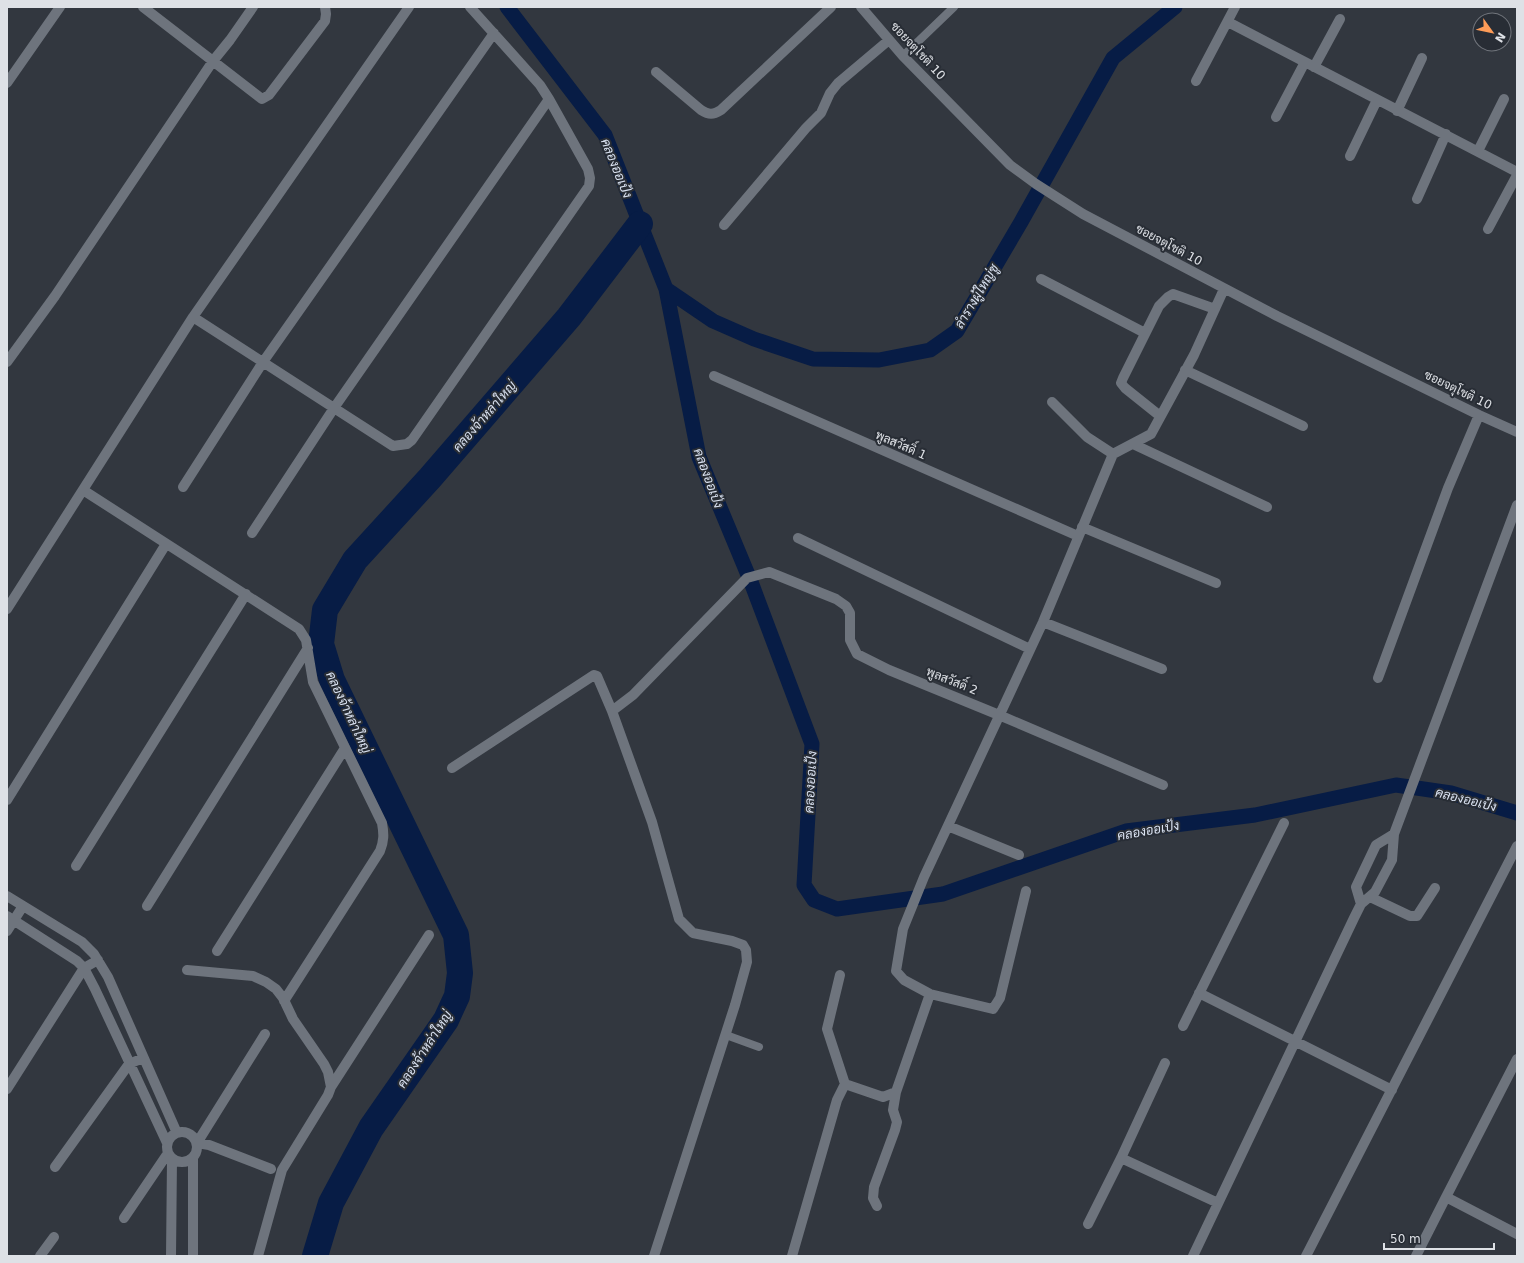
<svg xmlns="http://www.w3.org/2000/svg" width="1524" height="1263" font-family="'DejaVu Sans',Sarabun,sans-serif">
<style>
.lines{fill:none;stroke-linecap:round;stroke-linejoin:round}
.canal{stroke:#071c45;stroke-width:15}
.river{stroke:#071c45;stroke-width:26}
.service{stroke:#6e747d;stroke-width:8}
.minor{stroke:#6e747d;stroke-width:10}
.labels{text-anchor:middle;stroke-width:4;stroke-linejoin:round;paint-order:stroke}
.street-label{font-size:12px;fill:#dee1e6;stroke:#282d35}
.water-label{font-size:13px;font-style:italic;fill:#dae2f1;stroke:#282d35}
</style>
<rect width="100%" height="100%" fill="#32373f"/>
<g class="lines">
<path class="canal" d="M507,7L605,135L666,289L699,457L751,582L812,744L804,885L814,900L837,909L943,894L1126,831L1255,815L1396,785L1451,793L1517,813
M666,289L713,321L754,339L813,359L879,360L930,350L957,331L1021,222L1113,58L1175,7"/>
<path class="river" d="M315,1256L331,1203L371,1128L446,1020L457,996L460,973L456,935L332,680L321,644L325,610L355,560L430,478L569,317L640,224"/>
<path class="service" d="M903,56L954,7
M726,1035L759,1047"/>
<path class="minor" d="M143,7L262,99L269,95L325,21L326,14L325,7
M861,7L903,56L1010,165L1036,184L1083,214L1277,316L1479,415L1517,432
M1228,22L1517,172
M1314,67L1340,19
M656,72L701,110C709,115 713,115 721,110L831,7
M1196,81L1235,7
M7,83L60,7
M1397,111L1422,58
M1276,117L1305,62
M1478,151L1504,99
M1350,156L1377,100
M1417,199L1446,134
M724,225L806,128L821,113L830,93L838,83L889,40
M1488,229L1517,175
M1041,279L1145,333
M193,317L393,446L407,444L412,440L589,186L590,178L588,169L549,99L540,85L470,7
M7,362L55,296L213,61L230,40L253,7
M1185,370L1303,426
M714,376L1078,536
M1052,402L1087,437L1113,454
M1160,416L1125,388L1121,383L1123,378L1159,306L1168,297L1173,294L1215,309
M1133,444L1267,507
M183,487L263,362L494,33
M83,490L299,629L306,640L313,682L382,823C384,834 384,841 380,851L284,1001
M1082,527L1216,583
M252,533L334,408L549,99
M798,538L1030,649
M7,609L193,317L409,7
M1043,622L1162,669
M1378,678L1448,488L1479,415
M452,768L594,675L597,676L612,711
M7,800L166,544
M948,826L1019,855
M76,866L246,594
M1026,891L1000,998L993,1009L930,994L904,980L896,971L903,929L924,877L1043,622L1113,454L1151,434L1194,355L1224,289
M7,896L82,942L94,954L108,977L177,1133
M1370,897L1410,916H1417L1435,888
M1361,904L1356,887L1376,845L1394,834
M147,906L308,648
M7,916L77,961L84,968L95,989L167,1143
M7,931L23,906
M217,951L345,748
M187,970L253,976L266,982L276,989L283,998L293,1019L324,1064L328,1072L331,1087L328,1095L282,1170L258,1256
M1199,993L1392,1090
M1183,1026L1284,823
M265,1034L197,1143L209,1145L271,1169
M845,1084L883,1097L896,1092
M331,1087L429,935
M7,1089L84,968L98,960
M167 1147a15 15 0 1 1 30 0a15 15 0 1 1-30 0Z
M193,1158V1256
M1121,1158L1218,1203
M55,1167L129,1064L143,1058
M1446,1197L1517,1059
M877,1206L873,1198L874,1187L895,1130L897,1122L893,1110L896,1092L930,994
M124,1218L168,1153
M1088,1224L1121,1158L1165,1063
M40,1256L54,1237
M171,1256L172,1159
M654,1256L735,1005L747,962L746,950L743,945L732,941L693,933L679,919L652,822L612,711L633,695L747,578L769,572L836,599L846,606L850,613V640L857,654L889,670L999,715L1163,785
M792,1256L837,1100L845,1084L827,1029L840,975
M1193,1256L1354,918L1361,904L1375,892L1392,860L1394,834L1517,505
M1306,1256L1517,846
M1416,1256L1446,1197L1517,1234"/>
</g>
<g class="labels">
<g class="street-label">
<text transform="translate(918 51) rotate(47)" y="4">ซอยจตุโชติ 10</text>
<text transform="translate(1169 245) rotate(28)" y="4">ซอยจตุโชติ 10</text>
<text transform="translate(1458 390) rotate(26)" y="4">ซอยจตุโชติ 10</text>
<text transform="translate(901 445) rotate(24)" y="4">พูลสวัสดิ์ 1</text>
<text transform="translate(952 681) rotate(22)" y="4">พูลสวัสดิ์ 2</text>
</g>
<g class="water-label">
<text transform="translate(617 168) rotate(68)" y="5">คลองออเป้ง</text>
<text transform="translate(976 296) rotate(-59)" y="5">ลำรางผู้ใหญ่ชู</text>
<text transform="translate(484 416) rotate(-49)" y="5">คลองจ้าหล่าใหญ่</text>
<text transform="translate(709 478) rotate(70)" y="5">คลองออเป้ง</text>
<text transform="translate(349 712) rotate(65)" y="5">คลองจ้าหล่าใหญ่</text>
<text transform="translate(810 782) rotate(-87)" y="5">คลองออเป้ง</text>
<text transform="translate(1466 799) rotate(14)" y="5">คลองออเป้ง</text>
<text transform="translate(1148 830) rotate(-10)" y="5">คลองออเป้ง</text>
<text transform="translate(424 1049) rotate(-57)" y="5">คลองจ้าหล่าใหญ่</text>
</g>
</g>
<rect width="1524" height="1263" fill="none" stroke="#dee1e6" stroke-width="16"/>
<g transform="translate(1492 32) rotate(123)"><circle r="19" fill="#282d35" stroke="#71757c"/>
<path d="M0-3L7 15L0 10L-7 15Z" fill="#fe9c58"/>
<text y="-6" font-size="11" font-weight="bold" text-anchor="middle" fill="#dee1e6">N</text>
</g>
<path d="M1384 1243v6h110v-6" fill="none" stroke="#dee1e6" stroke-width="2"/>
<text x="1390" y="1243" font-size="12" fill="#dee1e6" stroke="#282d35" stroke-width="3" paint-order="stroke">50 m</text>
</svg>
